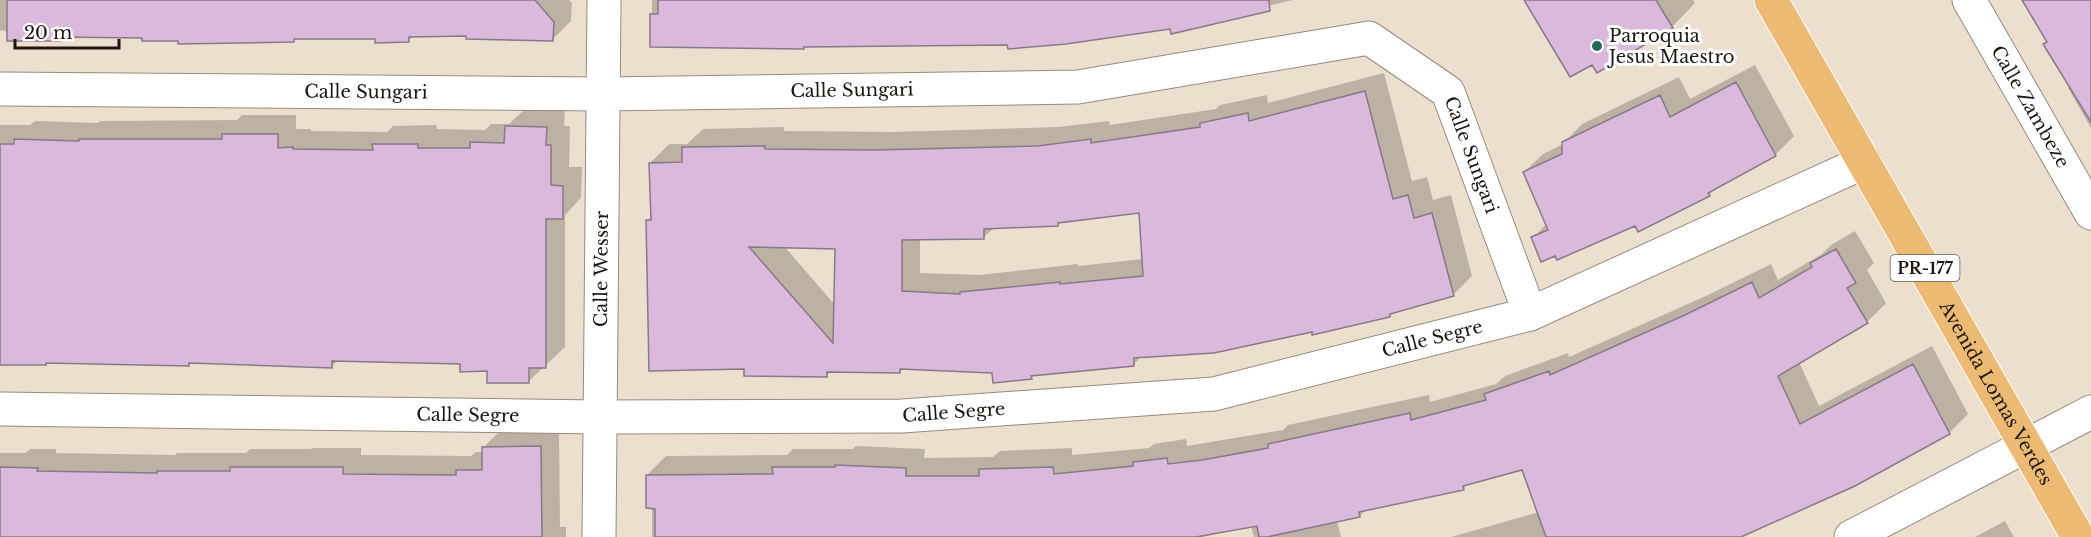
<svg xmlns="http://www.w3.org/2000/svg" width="2091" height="537" font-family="'Libre Baskerville',serif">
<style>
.shadow{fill:#0003;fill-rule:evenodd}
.building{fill:#dab9dc;stroke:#877988;stroke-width:1.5;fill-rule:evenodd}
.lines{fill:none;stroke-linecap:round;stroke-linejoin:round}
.street-casing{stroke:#988b7c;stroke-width:35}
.primary-casing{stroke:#fff;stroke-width:35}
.street{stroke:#fff;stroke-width:33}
.primary{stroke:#ecba72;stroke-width:33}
.poi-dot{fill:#276a5b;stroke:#fff;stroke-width:2}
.labels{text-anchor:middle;stroke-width:6;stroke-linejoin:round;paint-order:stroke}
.shield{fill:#fff;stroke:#605d58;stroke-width:1.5}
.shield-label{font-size:16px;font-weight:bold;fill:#1c1711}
.poi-label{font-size:18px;fill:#1c1711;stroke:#fff;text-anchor:start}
.street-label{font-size:18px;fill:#1c1711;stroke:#fff}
</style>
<rect width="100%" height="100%" fill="#ecdfce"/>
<path class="shadow" d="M0,0H569L572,3L571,21L552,40L467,34L414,35L408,41L376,37L296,38L293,41L65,35L60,40L0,30Z
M652,0H1293L1171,28L1009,43L652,46Z
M1525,0H1693L1695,3L1672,27L1593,63Z
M2024,0H2091V128L2068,88L2070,85L2048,41Z
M1755,65L1794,136L1775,155L1719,185L1709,195L1556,254L1533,238L1547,223L1524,172L1543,154L1563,144L1582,124L1679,77L1690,99Z
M1384,73L1412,181L1427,177L1433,200L1451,195L1472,276L1454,294L1395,311L1390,316L1313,331L1142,356L1134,364L1034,374L1031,377L993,371L903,368L900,371H831L827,375L745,368L647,221L652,216L650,163L669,144H687L703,129L784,127V131L894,132L1058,127L1109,121L1110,125L1216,109L1220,105L1267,95L1268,103ZM1140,211L1143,259L1078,266V264L979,275L920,273V239L983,238L995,227L1057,224L1061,221ZM784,246L836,248L835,305Z
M526,108L565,109L564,126H570L569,167H582L581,198L565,215V347L529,381L462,363L338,360L332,366L191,362L188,364L0,361V125H30L35,121L98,123L100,121L237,120L242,115H296V129H311V131L387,132L393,126L436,125L437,129L485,130L491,124H509Z
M1855,231L1874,263L1867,270L1886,303L1867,322L1799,362L1819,406L1932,346L1968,414L1949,433L1737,537H1451L1539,512L1523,468L1469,483L1464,488L1366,509L1360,516L1337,521L1341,537H1254L1251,526L1202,537H652V507L647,475L666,456L787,455L793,449H853L856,446L925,449L924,458L993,457L1000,451L1072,448V455L1149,448L1154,444L1186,439L1187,446L1283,430L1288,425L1372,407L1429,395L1430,402L1496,384L1505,376L1568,353L1569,357L1708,295L1771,264L1778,280L1822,254L1831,245Z
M559,428L560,527H566V537H0V453H26L30,449H56V453L175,455L177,453H246L250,449H311L312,448H361V455L471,456L476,452H483V448L502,429Z
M2005,521L2014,537H1975Z"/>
<path class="building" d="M7,0H535L554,22L553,41L466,39V36L409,37V42L375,43V39H294V42L178,44V41H142V38L61,37V41H7Z
M658,0H1269L1270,11L1171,34L1170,29L1066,44L1008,49L1007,45L804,47V49L650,47V14H658Z
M1524,0H1656L1673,28L1597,73L1592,65L1570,77Z
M2022,0H2091V122L2043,44L2047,42Z
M1736,82L1776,156L1708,193L1710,196L1638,232L1635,226L1557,260L1555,256L1541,262L1531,237L1548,230L1523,172L1562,154V142L1660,95L1670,117Z
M1365,91L1393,199L1408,195L1414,218L1432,213L1454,296L1390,314V317L1312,335V332L1214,353L1134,358V366L1031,376L1032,379L993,383L992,373L900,369V373L827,372V377L744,376V369L649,371L646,220H651L649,163L682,162V147L765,146V149L874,150L1038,146L1091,139V143L1200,127V123L1248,113L1249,121ZM1139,213L1143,276L1060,284V282L960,292V294L902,291V240L984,239V229L1058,226V223ZM749,247L835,249L833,343Z
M505,126L547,127L546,145H551V185L563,186V219H546V368H529V383H487V371L460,372V364L332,361V368L189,363V366L46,363V365H0V144H14V139L79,141V139H222V134H278V148L293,147V149L373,150L372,144H418V148H470V142L504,143Z
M1836,249L1856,283L1847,288L1868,323L1778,376L1800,424L1913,364L1950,434L1855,486L1741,537H1546L1522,470L1463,486L1464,490L1359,512L1360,517L1267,537H1259L1257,526L1196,537H655V509L646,508V475L773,474L772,467H835V465L906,468V476H979V469L1053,467L1054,474L1133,466V462L1167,458L1168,464L1202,460L1268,448V444L1410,413L1411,420L1486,400L1484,394L1549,371L1550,375L1687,314L1752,282L1759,298L1812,267L1810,263Z
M541,446L542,537H0V467L38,468L37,471L157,473V471H230V467H343V474L456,475V470H482V447Z"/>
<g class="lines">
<g class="street-casing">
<g id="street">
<path id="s1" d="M1969,0L2091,213"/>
<path id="s2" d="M0,89L603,94L1078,87L1369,38L1448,92L1530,314"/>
<path id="s3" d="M0,409L599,417L902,416L1214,394L1530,314L1864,162"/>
<path id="s4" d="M599,537L604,0"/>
<path d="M1851,537L2091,412"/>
</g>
</g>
<g class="primary-casing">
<g id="primary">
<path id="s5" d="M1771,0L2078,537"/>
</g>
</g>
<use href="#street" class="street"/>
<use href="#primary" class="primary"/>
</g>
<circle class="poi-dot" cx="1597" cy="46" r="6"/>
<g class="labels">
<rect class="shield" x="1890.5" y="255" width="69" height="26" rx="4.5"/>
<g class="shield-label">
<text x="1925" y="274">PR-177</text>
</g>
<g class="poi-label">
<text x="1609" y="42">Parroquia<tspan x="1609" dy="21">Jesus Maestro</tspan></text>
</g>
<g class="street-label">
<text dy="6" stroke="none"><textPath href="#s2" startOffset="852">Calle Sungari</textPath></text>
<text dy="6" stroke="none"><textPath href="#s2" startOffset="366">Calle Sungari</textPath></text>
<text dy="6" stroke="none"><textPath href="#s1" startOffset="123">Calle Zambeze</textPath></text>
<text dy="6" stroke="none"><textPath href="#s2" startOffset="1536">Calle Sungari</textPath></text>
<text dy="6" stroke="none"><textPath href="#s4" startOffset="268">Calle Wesser</textPath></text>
<text dy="6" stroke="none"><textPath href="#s3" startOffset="1440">Calle Segre</textPath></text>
<text dy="6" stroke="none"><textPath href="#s5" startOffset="453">Avenida Lomas Verdes</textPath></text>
<text dy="6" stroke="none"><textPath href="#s3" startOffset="954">Calle Segre</textPath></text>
<text dy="6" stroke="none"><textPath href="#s3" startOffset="468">Calle Segre</textPath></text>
</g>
</g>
<path d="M15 39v9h104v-9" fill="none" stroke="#1c1711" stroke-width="3"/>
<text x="24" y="39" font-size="18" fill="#1c1711" stroke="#ffffff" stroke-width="4.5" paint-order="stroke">20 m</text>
</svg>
